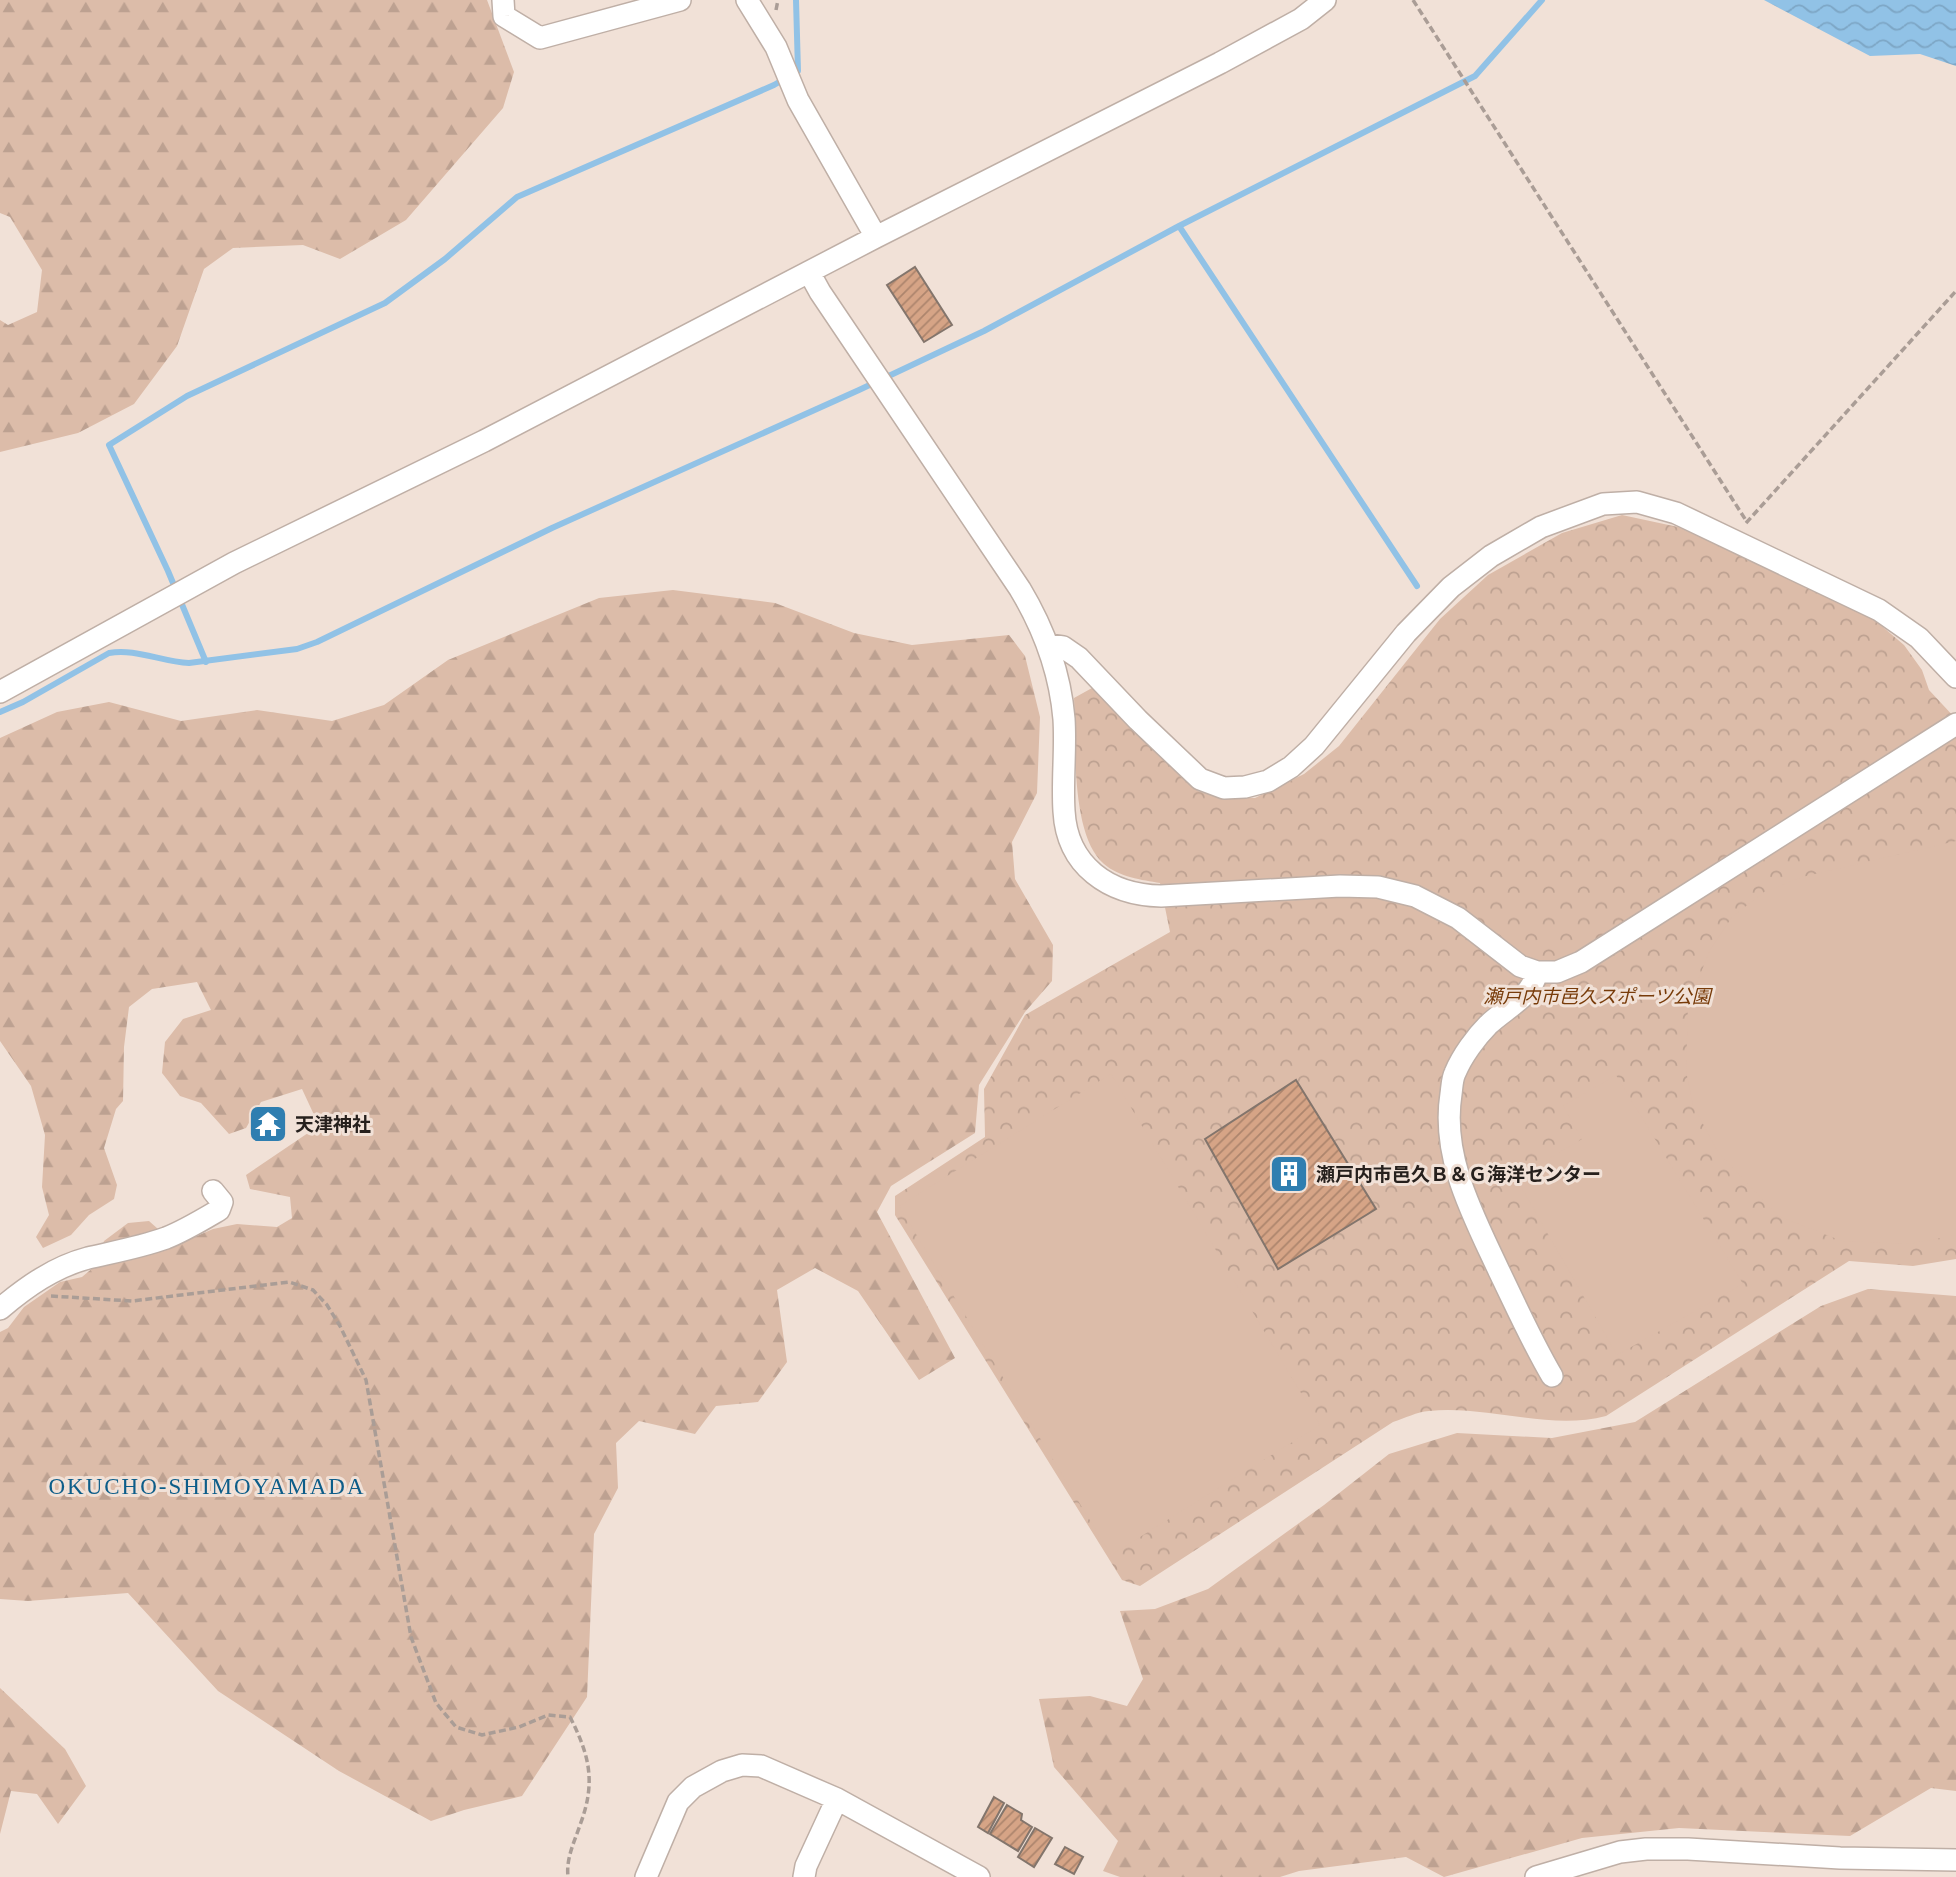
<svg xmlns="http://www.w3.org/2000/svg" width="1956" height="1877" font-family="'Times New Roman','Noto Sans JP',serif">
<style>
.forest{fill:url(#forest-firs)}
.park{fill:url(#park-crowns)}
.pitch{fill:#dcbca9}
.water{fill:url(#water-waves)}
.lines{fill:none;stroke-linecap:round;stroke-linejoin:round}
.stream{stroke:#91c2e6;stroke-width:6}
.building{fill:url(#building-hatch);stroke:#83756c;stroke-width:2}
.minor-casing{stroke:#bfafa6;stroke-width:24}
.path{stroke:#aa9d96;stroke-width:3.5;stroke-dasharray:7 3.5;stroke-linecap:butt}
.minor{stroke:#fff;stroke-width:21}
.labels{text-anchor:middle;stroke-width:6;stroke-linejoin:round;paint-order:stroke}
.park-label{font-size:19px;font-style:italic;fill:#783b09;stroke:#f1e1d7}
.poi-label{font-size:19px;font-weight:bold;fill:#26201d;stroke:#f1e1d7;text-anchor:start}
.quarter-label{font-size:23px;letter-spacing:2px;fill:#0d5d89;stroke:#f1e1d7}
</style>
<defs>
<pattern id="forest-firs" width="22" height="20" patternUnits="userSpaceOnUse" patternTransform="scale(1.75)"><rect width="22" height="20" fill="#dcbca9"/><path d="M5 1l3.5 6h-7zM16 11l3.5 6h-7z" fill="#bda191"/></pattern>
<pattern id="park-crowns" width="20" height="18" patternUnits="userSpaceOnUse" patternTransform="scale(1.75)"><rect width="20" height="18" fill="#dcbca9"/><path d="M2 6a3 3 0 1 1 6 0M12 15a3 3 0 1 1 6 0" fill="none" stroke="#bda191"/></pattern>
<pattern id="water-waves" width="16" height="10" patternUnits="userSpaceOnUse" patternTransform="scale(1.75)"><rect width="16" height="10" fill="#91c2e6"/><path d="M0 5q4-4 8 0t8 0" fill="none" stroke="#7da6c5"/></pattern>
<pattern id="building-hatch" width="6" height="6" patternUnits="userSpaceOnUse" patternTransform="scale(1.75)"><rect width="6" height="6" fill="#d6a486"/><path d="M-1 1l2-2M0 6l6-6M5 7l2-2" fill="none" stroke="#ad856d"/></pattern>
</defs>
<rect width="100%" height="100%" fill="#f1e1d7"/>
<path class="forest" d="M0,0H487L514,72L503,108L406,220L340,259L303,245L233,248L204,269L177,346L134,404L78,433L0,452V320L8,325L37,312L42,270L10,217L0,213Z
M673,590L775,603L854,633L912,645L1009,635L1025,656L1040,717L1037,793L1012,842L1015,879L1053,945L1052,981L1025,1012L979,1085L975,1133L891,1186L877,1212L955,1358L919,1380L858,1291L815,1268L777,1290L787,1362L758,1402L716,1406L695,1434L639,1421L616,1443L618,1488L594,1534L587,1697L522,1796L464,1810L431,1821L339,1771L218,1691L128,1593L28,1601L0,1599V1332L8,1328L24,1307L60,1282L82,1277L95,1266L104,1241L128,1223L149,1221L176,1245L213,1229L237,1224L277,1227L292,1218L290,1197L250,1189L246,1175L308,1133L315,1117L302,1089L261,1102L246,1128L229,1134L201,1103L180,1096L162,1073L165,1042L183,1019L211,1010L197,982L152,989L129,1007L124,1047L123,1101L116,1109L104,1148L117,1185L114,1199L89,1215L71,1235L43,1248L36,1237L49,1215L42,1187L45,1135L31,1086L0,1041V738L57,712L109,702L181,721L257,710L332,721L384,705L448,660L599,598Z
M1868,1289L1956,1296V1791L1931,1788L1850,1836L1679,1828L1582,1838L1444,1877L1406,1857L1299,1871L1280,1877H1120L1103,1871L1118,1841L1054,1767L1039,1699L1090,1696L1127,1706L1143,1679L1120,1611L1155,1609L1208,1589L1324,1505L1389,1454L1457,1433L1552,1438L1635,1422L1821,1306Z
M0,1688L65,1749L86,1786L58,1824L37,1794L11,1791L0,1834Z"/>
<path class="park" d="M1622,515L1678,527L1864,611L1904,645L1922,670L1929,690L1956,719V1259L1913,1266L1849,1261L1606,1416C1549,1431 1488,1405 1429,1411C1417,1412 1405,1418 1393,1422L1140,1586L1122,1580L895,1215V1196L985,1137L984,1089L1025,1015L1170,932L1160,883C1142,880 1119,877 1104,864C1070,835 1076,741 1074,698L1092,688L1178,774L1198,791L1223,798H1255L1304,774L1339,746L1440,619L1488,575L1562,533Z"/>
<path class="pitch" d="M1956,841V1235L1909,1244L1842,1241L1778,1216L1718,1152L1693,1105L1686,1071L1688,1005L1710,950L1732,917L1764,892L1802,877Z
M1111,1074L1320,1425L1111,1555L899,1206Z
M1616,1075L1743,1284L1617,1355L1516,1178L1582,1139L1563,1106Z"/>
<path class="water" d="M1764,0H1956V66L1920,54L1870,56Z"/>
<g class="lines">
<path class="stream" d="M1179,226L1417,586
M206,662L168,571L109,445L187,396L385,303L445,259L517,197L774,85L798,71L796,0
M0,712L23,702L109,653C135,648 162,662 189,663L297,649L317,642L552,528L859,390L984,331L1179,226L1475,76L1542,0"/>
</g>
<path class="building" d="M915,267L952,325L924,342L887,285Z
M1296,1080L1376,1209L1278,1269L1205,1139Z
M994,1797L1004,1803L988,1833L978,1827Z
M1007,1805L1022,1814L1021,1820L1032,1827L1018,1851L990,1834Z
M1035,1828L1052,1838L1034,1867L1018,1857Z
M1065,1847L1083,1857L1074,1874L1055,1864Z"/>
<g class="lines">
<g class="minor-casing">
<path id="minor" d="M503,0L504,16L540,38L680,0
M747,0L776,47L798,100L876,237
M809,272L820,292L1020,589C1044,629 1060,672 1064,719C1066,750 1062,780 1064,811C1067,866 1109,895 1161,896L1340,886L1378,887L1415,896L1458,918L1520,966L1537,972H1557L1581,962L1956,724
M1049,645L1063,647L1079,658L1138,720L1200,779L1224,788L1245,787L1268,781L1291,767L1314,746L1406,633L1451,587L1491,556L1541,527L1603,504L1637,502L1676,513L1879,610L1919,638L1956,677
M0,692L234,563L484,441L876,237L1220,63L1301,19L1325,0
M1537,972C1531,998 1507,1007 1488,1025C1476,1037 1462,1056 1455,1073C1452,1079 1452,1087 1451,1094C1441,1157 1473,1215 1499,1271C1516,1306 1532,1342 1552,1376
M0,1309C26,1287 54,1267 88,1258C114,1252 141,1247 166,1238C184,1231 202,1220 219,1210L222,1202L213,1191
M646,1877L678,1802L693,1787L722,1771L742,1765L761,1766L837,1799L979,1877
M804,1877L806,1866L837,1799
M1536,1877L1620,1852L1646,1849H1688L1840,1858L1956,1860"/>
</g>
<path class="path" d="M1413,0L1747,522
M776,10L778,0
M1746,523L1956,291
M51,1296L132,1301L289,1282L313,1290L327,1305L340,1326L366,1380L411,1637L436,1703L456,1727L482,1735L519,1727L548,1715L570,1717C590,1756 596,1783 580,1825C574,1843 566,1858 568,1877"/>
<use href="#minor" class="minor"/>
</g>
<defs>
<g id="temple-square" transform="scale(2.0125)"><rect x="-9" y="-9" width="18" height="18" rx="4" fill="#2f7eb0" stroke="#f1e1d7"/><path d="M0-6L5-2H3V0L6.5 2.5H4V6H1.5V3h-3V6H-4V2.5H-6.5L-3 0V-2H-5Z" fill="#fff"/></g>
<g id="building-square" transform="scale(2.0125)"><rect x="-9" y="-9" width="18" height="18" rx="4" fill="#2f7eb0" stroke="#f1e1d7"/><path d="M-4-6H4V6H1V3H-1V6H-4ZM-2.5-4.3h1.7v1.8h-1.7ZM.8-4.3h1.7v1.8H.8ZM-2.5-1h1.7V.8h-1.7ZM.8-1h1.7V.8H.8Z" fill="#fff"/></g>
</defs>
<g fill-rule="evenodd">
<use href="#temple-square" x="268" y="1124"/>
<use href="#building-square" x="1289" y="1174"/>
</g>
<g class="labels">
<g class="park-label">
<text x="1597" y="1003">瀬戸内市邑久スポーツ公園</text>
</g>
<g class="poi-label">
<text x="295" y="1131">天津神社</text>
<text x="1316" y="1181">瀬戸内市邑久Ｂ＆Ｇ海洋センター</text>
</g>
<g class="quarter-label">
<text x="207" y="1494">OKUCHO-SHIMOYAMADA</text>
</g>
</g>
</svg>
